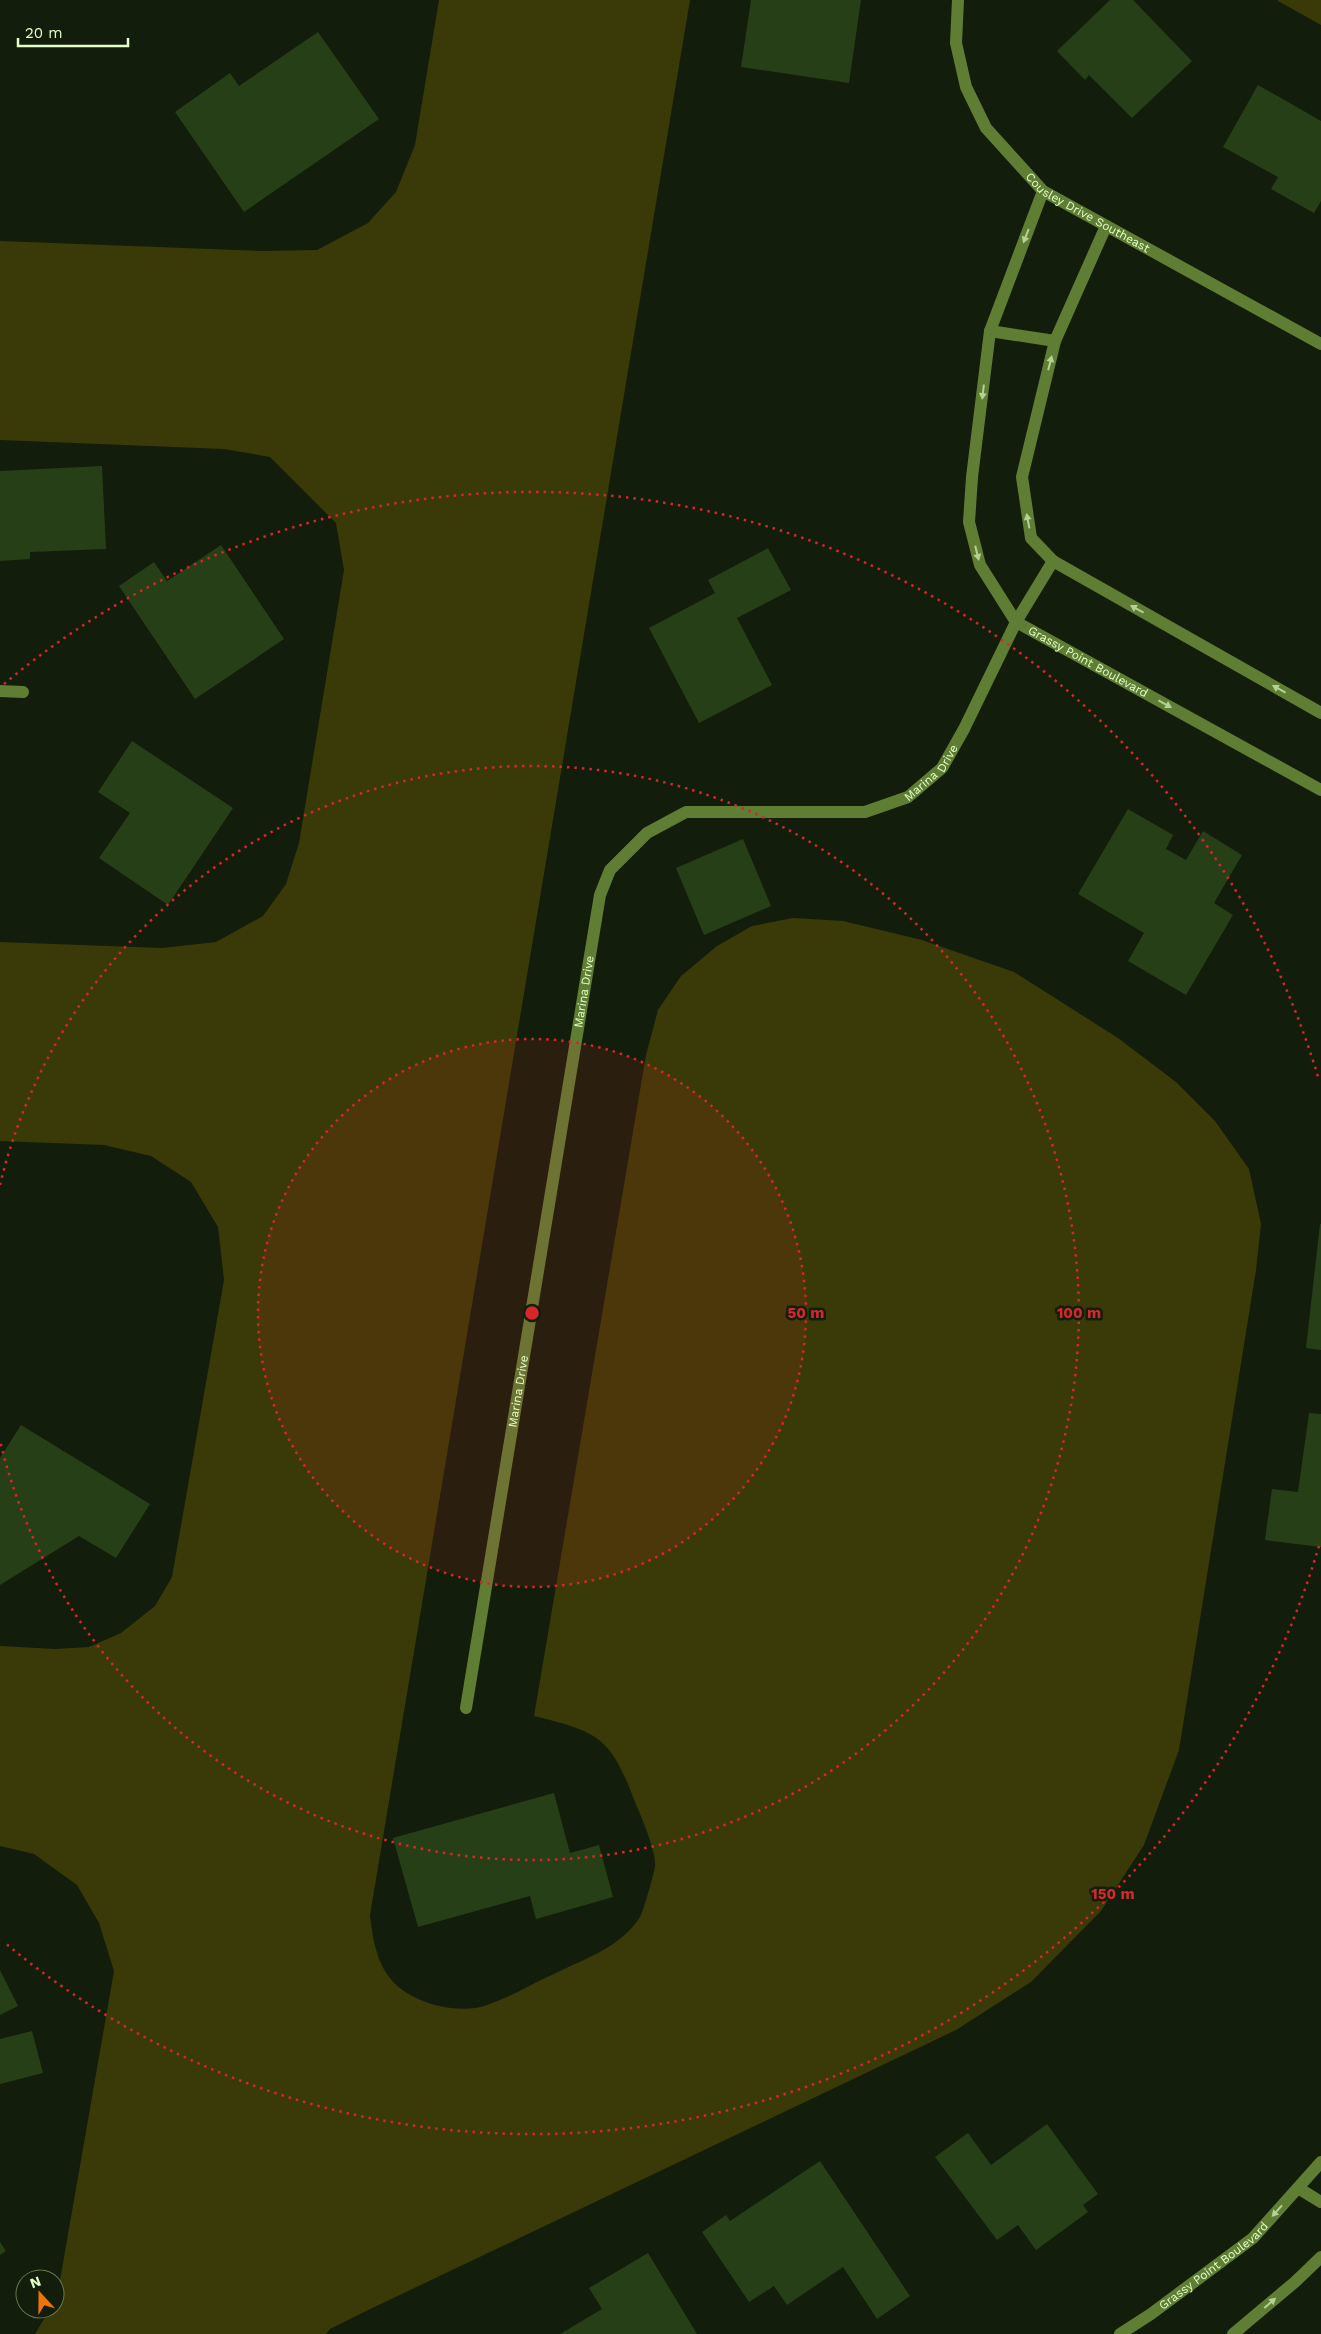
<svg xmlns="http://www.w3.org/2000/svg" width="1321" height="2334" font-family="'Work Sans',sans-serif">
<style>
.water{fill:#393a07}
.building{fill:#273f16}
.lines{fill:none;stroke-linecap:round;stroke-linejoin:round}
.minor{stroke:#5f7e34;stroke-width:12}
.oneway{fill:#b5d294}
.ring{fill:none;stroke:#d62828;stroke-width:2.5;stroke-dasharray:2.5 5}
.labels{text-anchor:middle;stroke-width:5;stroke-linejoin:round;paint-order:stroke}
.street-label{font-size:12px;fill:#e3ffc7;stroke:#131d0b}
.centre{fill:#d62828;stroke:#131d0b;stroke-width:2.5}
.ring-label{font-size:15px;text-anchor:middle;font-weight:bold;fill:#d62828;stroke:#131d0b;stroke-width:5;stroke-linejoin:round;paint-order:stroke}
</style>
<rect width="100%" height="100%" fill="#131d0b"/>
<path class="water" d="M439,0H690L370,1915C375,1963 386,1991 435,2005C451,2009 471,2011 487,2005C511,1997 533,1983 556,1973C586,1958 621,1947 640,1917C644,1910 653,1876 655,1867C657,1853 641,1816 635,1802C611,1738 600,1732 534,1716L646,1055L658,1010L681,976L717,946L752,926L793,918L843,921L922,940L1014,972L1118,1038L1176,1082L1215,1121L1249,1169L1261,1224L1256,1270L1179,1750L1144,1845L1101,1911L1031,1982L956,2030L364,2312L330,2329L326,2334H35L50,2309H55L114,1971L99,1923L77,1885L34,1854L0,1846V1646L55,1649L89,1647L121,1633L155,1606L172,1577L224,1280L218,1227L191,1182L151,1156L104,1145L0,1141V942L162,948L216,942L263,916L286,884L299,843L344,570L336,523L270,457L224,449L0,440V241L263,251L317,250L368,223L396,192L415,145Z
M1278,0H1321V25L1278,1Z"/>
<path class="building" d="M751,0H861L849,83L741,67Z
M1110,0H1133L1192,61L1132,118L1089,75L1085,80L1057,51Z
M318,32L379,119L244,212L175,112L230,73L239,86Z
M1258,85L1321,121V201L1314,213L1271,189L1278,177L1223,147Z
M102,466L106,549L30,552V559L0,561V471Z
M221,545L284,639L195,699L119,586L154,562L167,581Z
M768,548L791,590L737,618L772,685L699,723L649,628L715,593L708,580Z
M132,741L233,808L168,905L99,858L130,813L98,792Z
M1128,809L1173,835L1166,849L1186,860L1203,831L1242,855L1214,903L1233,915L1186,995L1128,961L1144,933L1078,894Z
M743,839L771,906L704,935L676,868Z
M1320,1224H1321V1350L1306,1348Z
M1309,1413L1321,1414V1547L1265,1540L1272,1489L1298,1492Z
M21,1425L150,1504L116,1558L79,1536L0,1585V1458Z
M554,1793L570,1853L599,1845L613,1897L536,1919L530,1896L418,1927L393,1838Z
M0,1970L18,2006L0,2015Z
M32,2031L43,2073L0,2084V2039Z
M1047,2124L1098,2194L1083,2205L1088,2212L1036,2250L1018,2225L997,2240L935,2157L968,2133L991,2165Z
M820,2161L910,2296L877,2319L843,2267L787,2305L774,2286L749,2302L702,2232L726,2215L730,2221Z
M0,2242L6,2251L0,2255Z
M648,2253L697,2334H560L602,2309L589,2288Z"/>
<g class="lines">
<g class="minor">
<path id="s1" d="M958,0L956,43L966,87L986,128L1043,191L1321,344"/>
<path id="s2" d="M1043,191L990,331L972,477L969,522L980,565L1016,622L1321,790"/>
<path d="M1106,226L1055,341L1022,477L1031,538L1053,561L1321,713"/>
<path d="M990,331L1055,341"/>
<path d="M0,691L23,692"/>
<path id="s3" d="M466,1708L600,895L610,870L647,833L686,812H865L908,797L942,768L964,729L1016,622L1053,561"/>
<path d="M1298,2188L1321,2202"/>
<path id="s4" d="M1120,2334L1151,2314L1253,2238L1321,2162"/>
<path d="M1233,2334L1295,2282L1321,2257"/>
</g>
</g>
<defs><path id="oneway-solid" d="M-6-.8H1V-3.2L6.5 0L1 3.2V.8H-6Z" transform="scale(1.25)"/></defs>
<g class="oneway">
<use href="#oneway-solid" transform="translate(1026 236) rotate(111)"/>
<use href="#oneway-solid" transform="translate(1050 363) rotate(-76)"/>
<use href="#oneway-solid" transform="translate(983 392) rotate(97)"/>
<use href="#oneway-solid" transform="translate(1028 521) rotate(-101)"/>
<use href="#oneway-solid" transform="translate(977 553) rotate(76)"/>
<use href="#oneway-solid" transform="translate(1137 609) rotate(-151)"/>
<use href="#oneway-solid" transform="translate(1279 689) rotate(-151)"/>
<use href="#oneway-solid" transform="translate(1165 704) rotate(29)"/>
<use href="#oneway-solid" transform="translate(1277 2211) rotate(132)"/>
<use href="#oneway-solid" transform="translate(1270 2303) rotate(-41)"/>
</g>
<circle cx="532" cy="1313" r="274" fill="#d62828" fill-opacity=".12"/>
<g class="ring">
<circle cx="532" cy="1313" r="274"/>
<path d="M0 1185A547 547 0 1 1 0 1441"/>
<path d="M1319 1546A821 821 0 0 1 4 1942M4 684A821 821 0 0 1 1319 1080"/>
</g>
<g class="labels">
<g class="street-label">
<text dy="4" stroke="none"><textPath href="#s1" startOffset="268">Cousley Drive Southeast</textPath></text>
<text dy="4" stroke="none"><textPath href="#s2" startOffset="536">Grassy Point Boulevard</textPath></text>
<text dy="4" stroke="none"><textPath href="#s3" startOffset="1206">Marina Drive</textPath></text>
<text dy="4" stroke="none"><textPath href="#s3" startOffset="726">Marina Drive</textPath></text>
<text dy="4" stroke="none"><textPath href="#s3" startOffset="321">Marina Drive</textPath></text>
<text dy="4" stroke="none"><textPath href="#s4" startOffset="116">Grassy Point Boulevard</textPath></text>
</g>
</g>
<circle cx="532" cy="1313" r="8" class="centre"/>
<g class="ring-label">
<text x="806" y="1318">50 m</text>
<text x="1079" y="1318">100 m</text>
<text x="1113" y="1899">150 m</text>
</g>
<g transform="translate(40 2294) rotate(339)"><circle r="24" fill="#131d0b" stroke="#667756"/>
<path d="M0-4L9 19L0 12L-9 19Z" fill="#f27300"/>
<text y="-8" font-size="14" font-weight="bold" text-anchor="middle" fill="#e3ffc7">N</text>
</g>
<path d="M18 38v8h110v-8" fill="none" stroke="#e3ffc7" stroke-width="2.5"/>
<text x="25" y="38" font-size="15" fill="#e3ffc7" stroke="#131d0b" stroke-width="4" paint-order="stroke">20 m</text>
</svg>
